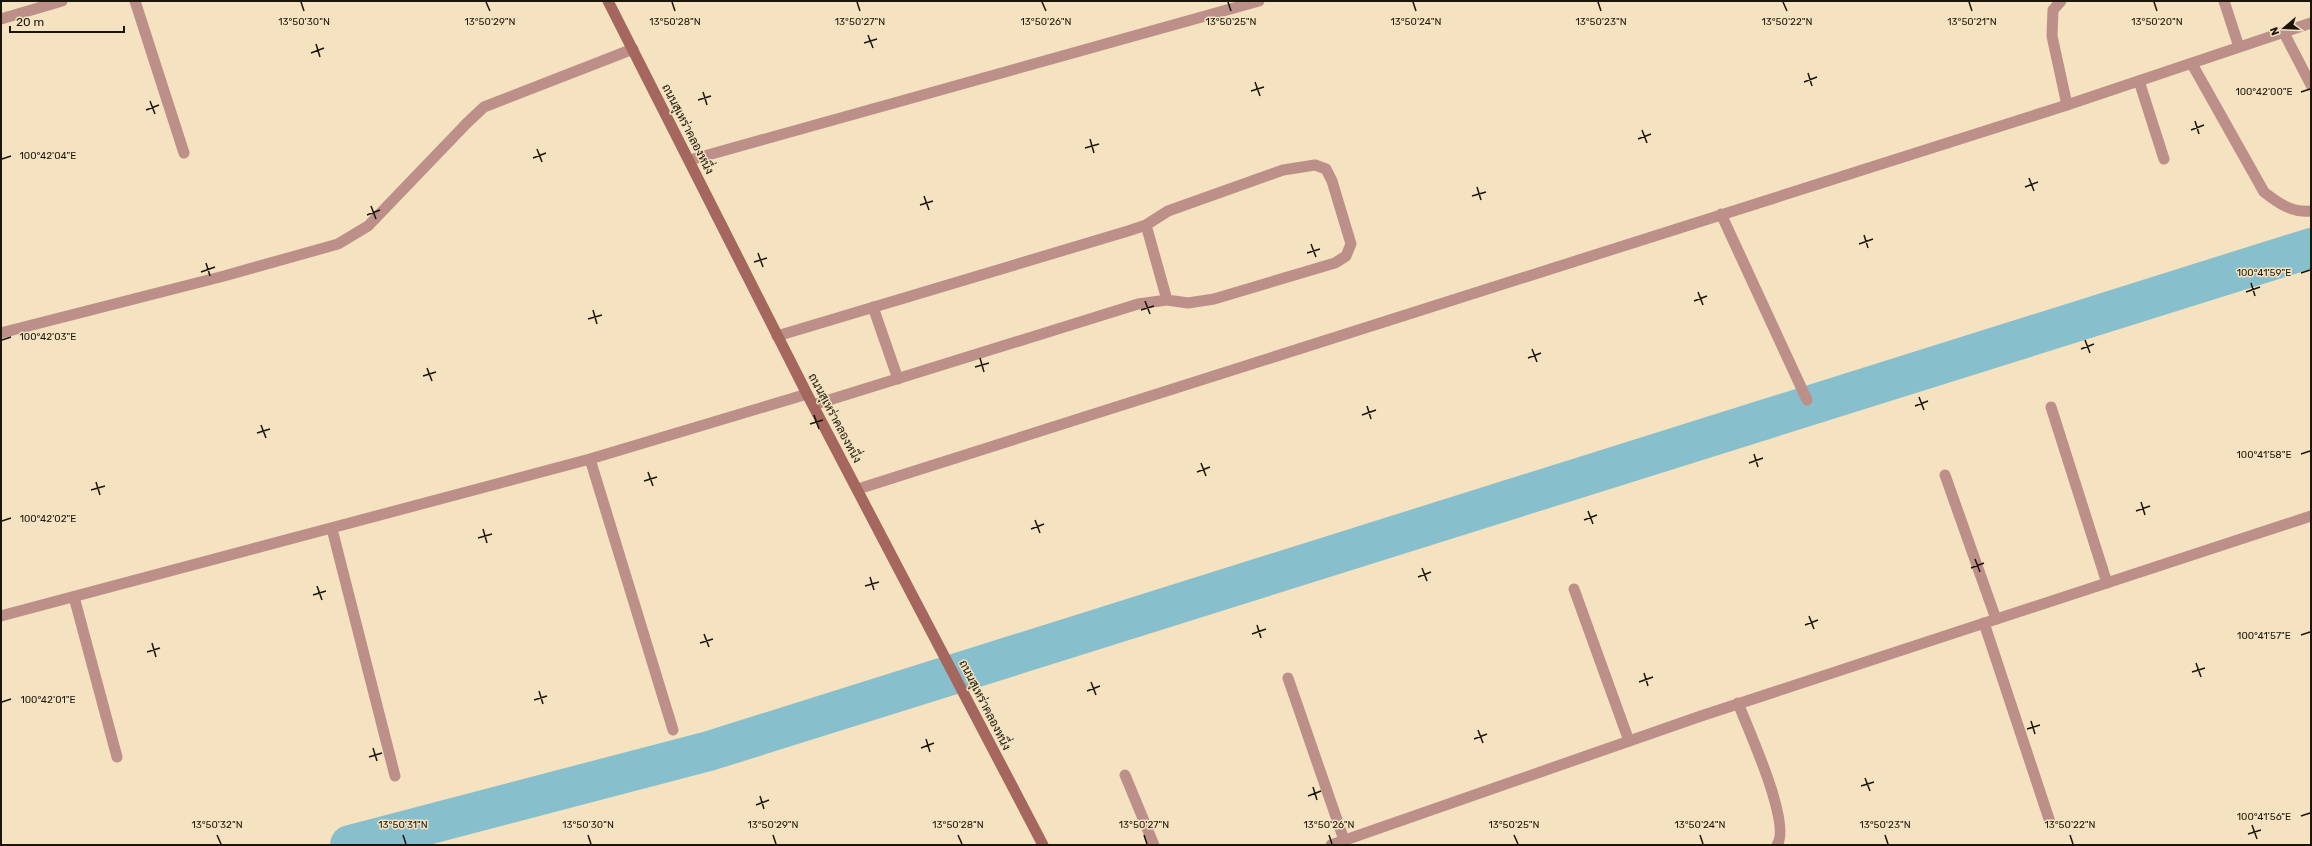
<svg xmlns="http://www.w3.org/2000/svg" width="2312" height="846" font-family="Rubik,Sarabun,sans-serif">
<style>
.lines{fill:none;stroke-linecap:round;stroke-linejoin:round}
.canal{stroke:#87bfcd;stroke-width:40}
.service{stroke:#bc9089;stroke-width:11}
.minor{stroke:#bc9089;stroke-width:11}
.secondary{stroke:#a5675d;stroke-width:11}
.ticks{fill:none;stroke:#1c160a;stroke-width:1.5}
.labels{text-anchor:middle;stroke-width:3;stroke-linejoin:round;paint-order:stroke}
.street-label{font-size:12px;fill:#1c160a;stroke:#f4e2c0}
.ticks-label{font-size:10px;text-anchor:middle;fill:#1c160a;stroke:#f4e2c0;stroke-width:3;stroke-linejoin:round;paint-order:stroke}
</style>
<rect width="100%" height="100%" fill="#f4e2c0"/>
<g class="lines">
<path class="canal" d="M350,845L709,751L2311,248"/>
<path class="service" d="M135,1L184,153
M2061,1L2053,10L2052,36L2067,105
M2139,81L2164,159
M1146,225L1167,300
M873,307L898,379
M777,336L1128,231L1146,225L1168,211L1283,170L1315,165L1326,169L1332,181L1351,244L1346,256L1335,263L1214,299L1188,303L1167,300L1138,304L813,405
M2051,407L2107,583
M1945,475L1996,619
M1574,589L1629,741
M74,597L117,757
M1984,623L2050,822
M1288,678L1344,840"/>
<path class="minor" d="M2224,1L2239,47
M1,19L62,1
M2284,33L2311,85
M2192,64L2264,192C2278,203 2292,213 2311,211
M690,160L1259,1
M1721,214L1807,400
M1,333L224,276L338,244L368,226L467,123L484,107L633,49
M590,459L673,730
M858,489L2067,105L2311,23
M332,529L395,776
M1,616L590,459L807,394
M1738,703C1748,729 1792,824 1777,845
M1125,775L1154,845
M1331,845L1701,716L2311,516"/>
<path class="secondary" d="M608,1L807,394L1043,845"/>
</g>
<path class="ticks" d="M301,2L304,11M486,2L490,11M672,2L675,11M857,2L860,11M1042,2L1046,11M1228,2L1231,11M1413,2L1416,11M1598,2L1601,11M1783,2L1787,11M1969,2L1972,11M2154,2L2157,11M868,35L873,48M864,43L877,39M316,44L320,57M311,53L324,48M1808,73L1812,86M1255,82L1260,96M1804,82L1817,77M1251,91L1264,87M703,92L707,105M2301,92L2310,89M698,100L711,96M150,101L155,114M146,110L159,105M2195,121L2199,134M1642,130L1647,143M2191,130L2204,125M1090,139L1094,153M1638,139L1651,134M1085,148L1099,144M537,149L542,162M533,158L546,153M2,159L11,156M2029,178L2034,191M1477,187L1481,200M2025,187L2038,182M924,196L929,210M1472,196L1486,192M920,205L933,201M371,206L376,219M367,215L380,210M1864,235L1868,248M1311,244L1316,257M1859,244L1873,239M758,253L763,267M1307,253L1320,249M754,262L767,258M206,263L210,276M201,272L215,267M2301,273L2310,270M2251,283L2255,296M1698,292L1703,305M2246,292L2260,287M1145,301L1150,314M1694,301L1707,296M593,310L597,324M1141,310L1154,306M588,319L602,315M2,340L11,337M2085,340L2090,353M1532,349L1537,362M2081,349L2094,344M980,358L984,372M1528,358L1541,353M975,367L989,363M427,368L432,381M423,376L436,372M1919,397L1924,410M1367,406L1371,419M1915,406L1928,401M814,415L819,429M1362,415L1376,410M810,424L823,420M261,425L266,438M257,433L270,429M1754,454L1758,467M2301,454L2310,451M1201,463L1206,476M1749,463L1763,458M648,472L653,486M1197,472L1210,467M644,481L657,477M96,482L100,495M91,490L105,486M2141,502L2145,515M1588,511L1593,524M2136,511L2150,506M1035,520L1040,533M1584,520L1597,515M2,521L11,518M483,529L487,543M1031,529L1044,524M478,538L492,534M1975,559L1980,572M1422,568L1427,581M1971,568L1984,563M870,577L874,590M1418,577L1431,572M317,586L322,600M865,586L879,582M313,595L326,591M1809,616L1814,629M1257,625L1261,638M1805,625L1818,620M704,634L709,647M1252,634L1266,629M2301,635L2310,632M152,643L156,657M700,643L713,639M147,652L160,648M2196,663L2201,677M2192,672L2205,668M1644,673L1648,686M1091,682L1096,695M1639,682L1653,677M539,691L543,704M1087,691L1100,686M534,700L547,696M2,702L11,699M2031,721L2035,734M2027,729L2040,725M1478,730L1483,743M926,739L930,752M1474,739L1487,734M373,748L377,761M921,748L934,743M369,757L382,753M1865,778L1870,791M1861,786L1874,782M1313,787L1317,800M760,796L764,809M1308,796L1321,791M756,805L769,800M2301,816L2310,813M2252,825L2257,839M2248,834L2261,830M217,835L221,844M403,835L406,844M588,835L591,844M773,835L776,844M958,835L962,844M1144,835L1147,844M1329,835L1332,844M1514,835L1518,844M1700,835L1703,844M1885,835L1888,844M2070,835L2073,844"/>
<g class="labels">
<g class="street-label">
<text transform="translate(688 129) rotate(63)" y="4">ถนนสุเหร่าคลองหนึ่ง</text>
<text transform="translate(835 418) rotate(62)" y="4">ถนนสุเหร่าคลองหนึ่ง</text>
<text transform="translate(985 705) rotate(63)" y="4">ถนนสุเหร่าคลองหนึ่ง</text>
</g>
</g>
<g class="ticks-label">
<text x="304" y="25">13°50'30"N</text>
<text x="490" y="25">13°50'29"N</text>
<text x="675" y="25">13°50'28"N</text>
<text x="860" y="25">13°50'27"N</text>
<text x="1046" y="25">13°50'26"N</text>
<text x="1231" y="25">13°50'25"N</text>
<text x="1416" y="25">13°50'24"N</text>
<text x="1601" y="25">13°50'23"N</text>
<text x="1787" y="25">13°50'22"N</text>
<text x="1972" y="25">13°50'21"N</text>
<text x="2157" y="25">13°50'20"N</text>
<text x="2264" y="95">100°42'00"E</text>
<text x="48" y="159">100°42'04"E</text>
<text x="2264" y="276">100°41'59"E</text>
<text x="48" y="340">100°42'03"E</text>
<text x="2264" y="458">100°41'58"E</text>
<text x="48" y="522">100°42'02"E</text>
<text x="2264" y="639">100°41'57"E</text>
<text x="48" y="703">100°42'01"E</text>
<text x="2264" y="820">100°41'56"E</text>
<text x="217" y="828">13°50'32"N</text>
<text x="403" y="828">13°50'31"N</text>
<text x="588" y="828">13°50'30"N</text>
<text x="773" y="828">13°50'29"N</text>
<text x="958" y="828">13°50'28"N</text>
<text x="1144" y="828">13°50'27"N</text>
<text x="1329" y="828">13°50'26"N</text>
<text x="1514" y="828">13°50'25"N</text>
<text x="1700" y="828">13°50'24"N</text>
<text x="1885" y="828">13°50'23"N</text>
<text x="2070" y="828">13°50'22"N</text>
</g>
<rect width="2312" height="846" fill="none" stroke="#1c160a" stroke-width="4"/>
<g transform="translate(2284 28) rotate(251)" stroke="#f4e2c0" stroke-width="3" paint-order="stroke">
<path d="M0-3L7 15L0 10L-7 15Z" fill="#1c160a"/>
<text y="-6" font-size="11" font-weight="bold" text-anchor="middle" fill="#1c160a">N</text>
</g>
<path d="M10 26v6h114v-6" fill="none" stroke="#1c160a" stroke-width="2"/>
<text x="16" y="26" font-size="12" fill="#1c160a" stroke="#f4e2c0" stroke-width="3" paint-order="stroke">20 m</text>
</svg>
